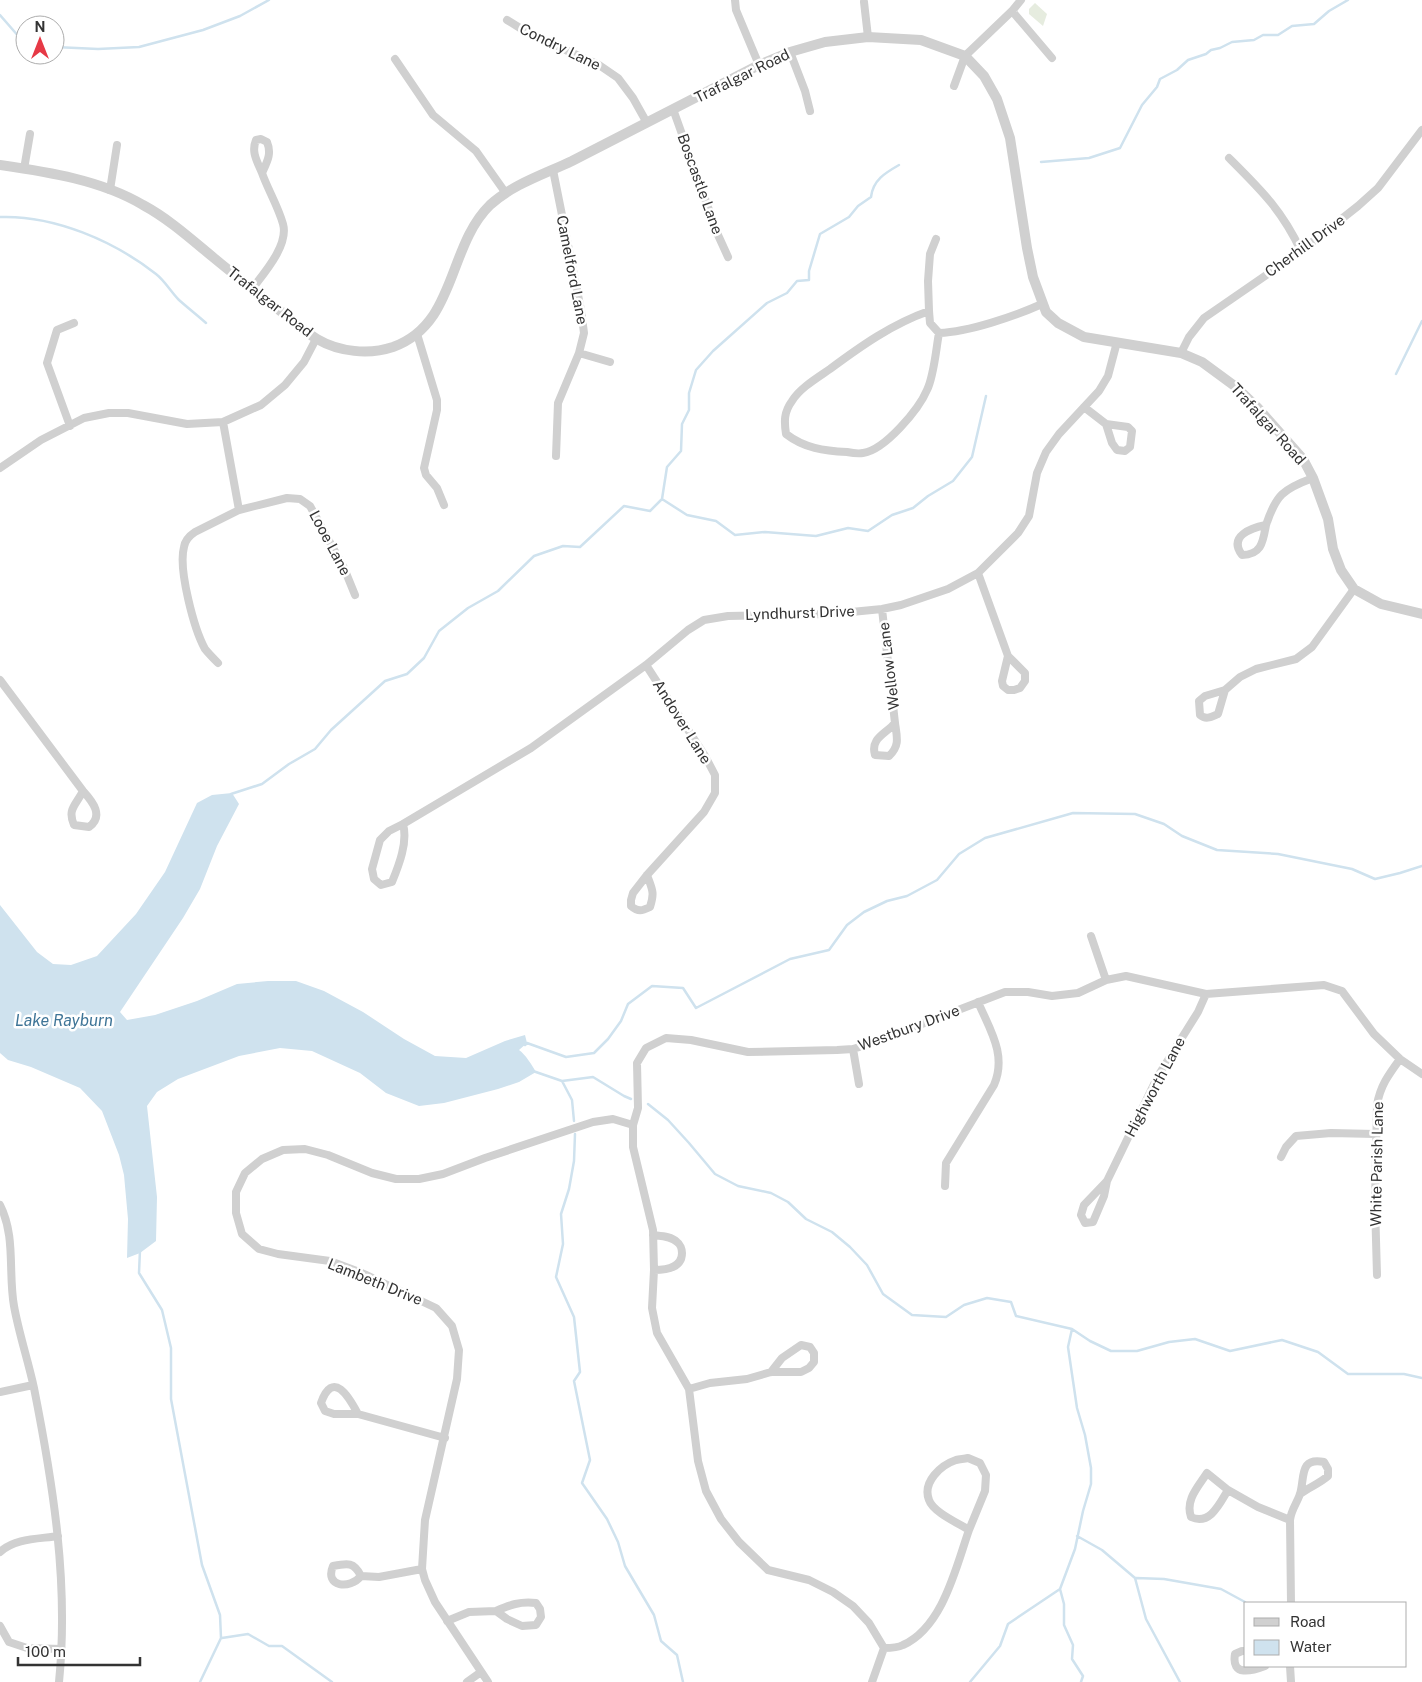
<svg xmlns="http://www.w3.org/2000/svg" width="1422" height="1682" font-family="'Public Sans',sans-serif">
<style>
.green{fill:#e6ecdf}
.water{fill:#cfe2ee}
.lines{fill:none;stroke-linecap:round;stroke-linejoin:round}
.stream{stroke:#cfe2ee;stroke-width:2.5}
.minor{stroke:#d0d0d0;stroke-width:8}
.tertiary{stroke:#d0d0d0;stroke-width:10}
.labels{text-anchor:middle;stroke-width:5;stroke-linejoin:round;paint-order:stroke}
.street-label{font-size:15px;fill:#333;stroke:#fff}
.water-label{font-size:16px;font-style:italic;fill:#3f7597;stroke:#fff}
</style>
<rect width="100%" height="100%" fill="#fff"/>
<path class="green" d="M1035,3L1047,14L1043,26L1029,14V9Z"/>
<path class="water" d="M232,793L239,804L217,846L200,889L183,918L120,1012L127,1020L155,1015L197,1001L237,984L268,981H296L324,991L363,1012L404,1039L435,1056L466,1058L505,1041L525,1035L527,1043L519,1050C525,1054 532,1065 536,1072L519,1082L498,1089L444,1103L419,1106L386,1093L360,1073L312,1051L280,1048L239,1056L178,1079L157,1092L147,1106L157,1197L156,1241L140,1253L127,1258L128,1219L124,1175L119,1155L102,1111L80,1088L31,1067L8,1060L0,1053V905L37,952L53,964L71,965L97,956L136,914L165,872L197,803L212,795Z"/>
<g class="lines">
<path class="stream" d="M0,15L20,38L25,39
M55,47L98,49L139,47L203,30L240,16L269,0
M1041,162L1089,158L1120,148L1142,105L1157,87L1160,79L1177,70L1188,60L1206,54L1211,50L1220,48L1232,42L1254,40L1263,35H1278L1292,26L1314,24L1329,11L1348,0
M0,217C54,215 114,241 156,274C165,281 171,292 179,300C188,308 197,315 206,323
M1396,374L1422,321
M662,499L687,515L716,521L735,535L765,532L816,536L848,528L868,531L892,515L913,508L928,496L953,481L972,457L986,396
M231,794L262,784L289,764L315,749L331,730L385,681L407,674L424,658L439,631L468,608L498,591L534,556L563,546L580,547L624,506L650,511L662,499L667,467L681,451L682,424L689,410V393L696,370L713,351L767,303L787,293L797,281L809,280V271L820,234L849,217L858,206L871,197C873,180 885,173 899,165
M525,1045L527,1043L566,1057L594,1053L608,1039L621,1021L628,1004L652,986L683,988L696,1008L790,959L829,950L847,925L864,912L887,901L907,896L937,880L959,854L985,838L1073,813L1135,814L1164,824L1182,836L1217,850L1278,854L1352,869L1375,879L1400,873L1422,866
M533,1071L562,1081L593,1077L624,1096L631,1099
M562,1081L572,1100L574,1121
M648,1104L668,1120L689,1143L715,1174L738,1186L771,1193L788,1202L806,1219L832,1232L850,1247L867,1265L883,1294L912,1315L946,1317L964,1305L987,1298L1011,1302L1016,1316L1072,1329L1090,1341L1111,1351H1137L1169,1342L1195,1339L1230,1351L1282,1340L1318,1352L1348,1374H1404L1422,1378
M575,1134L574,1161L569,1189L561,1214L563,1244L556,1277L574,1317L580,1372L574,1381L590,1460L582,1483L607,1519L618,1542L625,1566L654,1615L661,1641L677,1655L683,1682
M140,1250L139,1273L162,1310L171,1348V1399L202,1565L220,1615L221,1638L200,1682
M1072,1329L1068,1347L1077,1408L1085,1435L1091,1468V1484L1083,1511L1075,1549L1060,1589L1064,1604V1625L1073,1645L1072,1659L1083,1676L1081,1682
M1077,1536L1102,1550L1135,1578L1146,1619L1180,1682
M1136,1578L1164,1579L1221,1589L1245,1602
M222,1638L248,1634L269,1646H282L332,1682
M970,1682L1000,1646L1008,1624L1060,1589"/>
<path class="minor" d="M735,0L736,10L759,65
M864,2L868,37
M1012,11L1052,58
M507,20L528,33L599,65L618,78L633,98L647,123
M790,52L805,91L810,111
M395,59L433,115L476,151L505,192
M954,86L965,56L1012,11L1021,0
M673,109L718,235L728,257
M1229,158C1260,189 1282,210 1301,251
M24,169L30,134
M553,170L581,310L584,333L579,353L558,403L556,456
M110,190L117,145
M936,239L930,254L928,281L929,311L930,323L939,333C969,332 1015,316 1042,304
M252,289C264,273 289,245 283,224C278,206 268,190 262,173C267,162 272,154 267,142L261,139L256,140C251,152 257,161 262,173
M929,311C892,324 861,346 830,369C817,378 800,388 792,401C784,412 784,421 786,434C804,448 824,451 847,452C852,453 858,454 863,453C885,450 919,409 927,390C934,376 936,349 939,333
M417,334L437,400V410L424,468L426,475L437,488L444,505
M579,353L610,362
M1181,353L1189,337L1204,318L1301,251L1358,206L1378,188L1422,130
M1084,407L1106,424L1112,443L1117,450L1125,451L1130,447L1132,431L1128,427L1106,424
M223,422L239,510
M70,426L47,363L57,330L74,323
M0,468L41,440L84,418L109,413H128L187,424L223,422L261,405L285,385L304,362L316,339
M1266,525C1263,541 1262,555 1242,555C1228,536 1251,528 1266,525C1276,495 1283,489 1313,478
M978,573L1008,656L1002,681L1003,686L1008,690H1014L1020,688L1025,681V673L1008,656
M882,609L895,723C886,734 870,738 875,755L889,756C900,746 897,737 895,723
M218,663C214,659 209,654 205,649C194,629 178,569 184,547C185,540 189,536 195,532L239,510L287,498L300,499L310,506L344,568L355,595
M646,665L705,756L715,775V793L704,812L647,875L633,893L631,900V906C638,912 642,911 650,907C655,892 652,889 647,875
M0,680L83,791C93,802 104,816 89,827L74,825C67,809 76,805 83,791
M1225,690L1218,714C1211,717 1206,720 1200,715L1199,701L1205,696L1225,690L1240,677L1256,669L1296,659L1312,647L1354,589
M403,824L389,831L380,840L372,869L374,879L381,885L392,882C399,865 408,842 403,824L531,748L646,665L688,630L704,620L728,616L831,614L882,609L901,605L948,589L978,573L1018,533L1029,516L1037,473L1046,452L1059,434L1099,391L1108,376L1117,342
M1091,936L1106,980
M853,1049L859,1084
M1281,1157L1286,1147L1296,1136L1331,1133L1375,1134
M1107,1181L1104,1196L1093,1222L1085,1223L1081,1215L1084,1205L1107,1181L1158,1076L1198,1012L1206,994
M945,1186L946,1163L994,1085C1007,1055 990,1030 978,1002
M0,1205C16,1236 8,1273 14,1306C19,1334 28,1360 34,1388C53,1484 69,1583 59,1682
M653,1235C661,1236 671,1236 677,1242C680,1244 682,1249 682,1253C682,1268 666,1270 654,1270
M1377,1275L1375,1204L1377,1105C1380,1086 1389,1074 1400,1059
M689,1389L710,1383L747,1379L771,1372H801L809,1368L814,1362V1353L810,1347L801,1345L782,1358L771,1372
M0,1392L33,1385
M358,1414H334L325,1411L321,1403C333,1369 349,1397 358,1414L445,1438
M968,1458L980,1463L986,1475L985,1491L969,1530C958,1523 933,1512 929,1500C922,1482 941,1465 956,1460C960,1459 964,1459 968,1458Z
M1228,1490C1220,1503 1210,1526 1191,1517C1185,1500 1198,1487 1207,1473L1228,1490L1258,1507L1290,1520
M0,1552C15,1538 39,1539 58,1536
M361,1576C350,1590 324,1587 333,1566C348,1563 354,1562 361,1576L379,1577L422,1569
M1291,1603L1290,1520C1291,1510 1297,1503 1300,1494C1305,1477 1299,1457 1324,1462L1328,1469V1476C1319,1484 1309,1487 1300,1494
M447,1621L469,1612L496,1611L507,1619L522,1626L536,1625L541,1617L540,1609L536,1603C520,1601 510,1605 496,1611
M0,1626L9,1642L27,1648L61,1649
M884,1648C890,1648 897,1648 903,1645C943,1627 956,1567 969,1530
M1246,1651H1242L1235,1654C1231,1677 1252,1671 1265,1666
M1290,1666L1291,1682
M467,1682L481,1672
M488,1682L435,1602L425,1580L422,1569L425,1520L457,1379L459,1350L452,1326L436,1308L362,1273L330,1261L278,1254L259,1249L242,1234L236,1213V1192L245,1173L262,1159L283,1150L305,1149L328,1155L372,1173L396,1179H419L443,1174L485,1158L593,1122L613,1119L633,1125
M872,1682L884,1648L869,1623L853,1606L833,1592L809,1580L768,1570L739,1542L721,1519L706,1491L698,1461L689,1389L657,1333L652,1308L654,1270L653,1230L633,1147V1125L638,1108L637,1063L646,1048L666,1038L691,1040L748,1052L837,1050L853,1049L875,1042L1005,992H1028L1052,996L1078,993L1106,980L1126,976L1206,994L1324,985L1342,991L1374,1034L1400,1059L1422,1074"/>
<path class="tertiary" d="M0,165C48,172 101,180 143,205C169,219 191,239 214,258C237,277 260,295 283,313C294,322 305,332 317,339C339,352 369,355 393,347C457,324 447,247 490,205C513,184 545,174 572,161C634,129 697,97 759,65L790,52L825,42L868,37L921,40L965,56L984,76L997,99L1010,138L1027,248L1033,277L1046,312L1058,323L1084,337L1181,353L1202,362L1236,387L1257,407L1303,459L1313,478L1328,519L1333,549L1341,570L1354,589L1381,604L1422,614"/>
</g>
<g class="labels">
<g class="street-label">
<text transform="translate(560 47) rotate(26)" y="5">Condry Lane</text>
<text transform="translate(742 76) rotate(-26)" y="5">Trafalgar Road</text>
<text transform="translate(700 184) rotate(70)" y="5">Boscastle Lane</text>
<text transform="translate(1305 246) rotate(-36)" y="5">Cherhill Drive</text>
<text transform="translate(572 270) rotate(79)" y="5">Camelford Lane</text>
<text transform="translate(270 302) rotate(38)" y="5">Trafalgar Road</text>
<text transform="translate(1268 424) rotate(48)" y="5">Trafalgar Road</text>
<text transform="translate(330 543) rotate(62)" y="5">Looe Lane</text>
<text transform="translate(800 613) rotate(-2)" y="5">Lyndhurst Drive</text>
<text transform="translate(889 666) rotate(-97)" y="5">Wellow Lane</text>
<text transform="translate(682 722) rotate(58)" y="5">Andover Lane</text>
<text transform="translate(909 1028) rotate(-20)" y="5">Westbury Drive</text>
<text transform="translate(1155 1087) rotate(-62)" y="5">Highworth Lane</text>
<text transform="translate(1377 1164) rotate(-89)" y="5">White Parish Lane</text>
<text transform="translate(375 1282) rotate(22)" y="5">Lambeth Drive</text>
</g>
<g class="water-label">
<text x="64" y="1026">Lake Rayburn</text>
</g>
</g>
<rect x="1244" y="1602" width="162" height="65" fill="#ffffff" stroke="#adadad"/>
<rect x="1254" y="1618" width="25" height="8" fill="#d0d0d0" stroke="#adadad"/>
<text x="1290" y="1627" font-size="15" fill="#333333">Road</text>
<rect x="1254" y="1640" width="25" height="15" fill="#cfe2ee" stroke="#adadad"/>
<text x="1290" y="1652" font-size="15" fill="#333333">Water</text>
<g transform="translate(40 40)"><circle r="24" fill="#ffffff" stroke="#adadad"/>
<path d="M0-4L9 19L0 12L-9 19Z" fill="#e63946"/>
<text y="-8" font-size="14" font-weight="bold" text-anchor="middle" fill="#333333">N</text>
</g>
<path d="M18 1657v8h122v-8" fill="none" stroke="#333333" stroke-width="2.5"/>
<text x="25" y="1657" font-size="15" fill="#333333" stroke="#ffffff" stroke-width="4" paint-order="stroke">100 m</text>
</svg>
